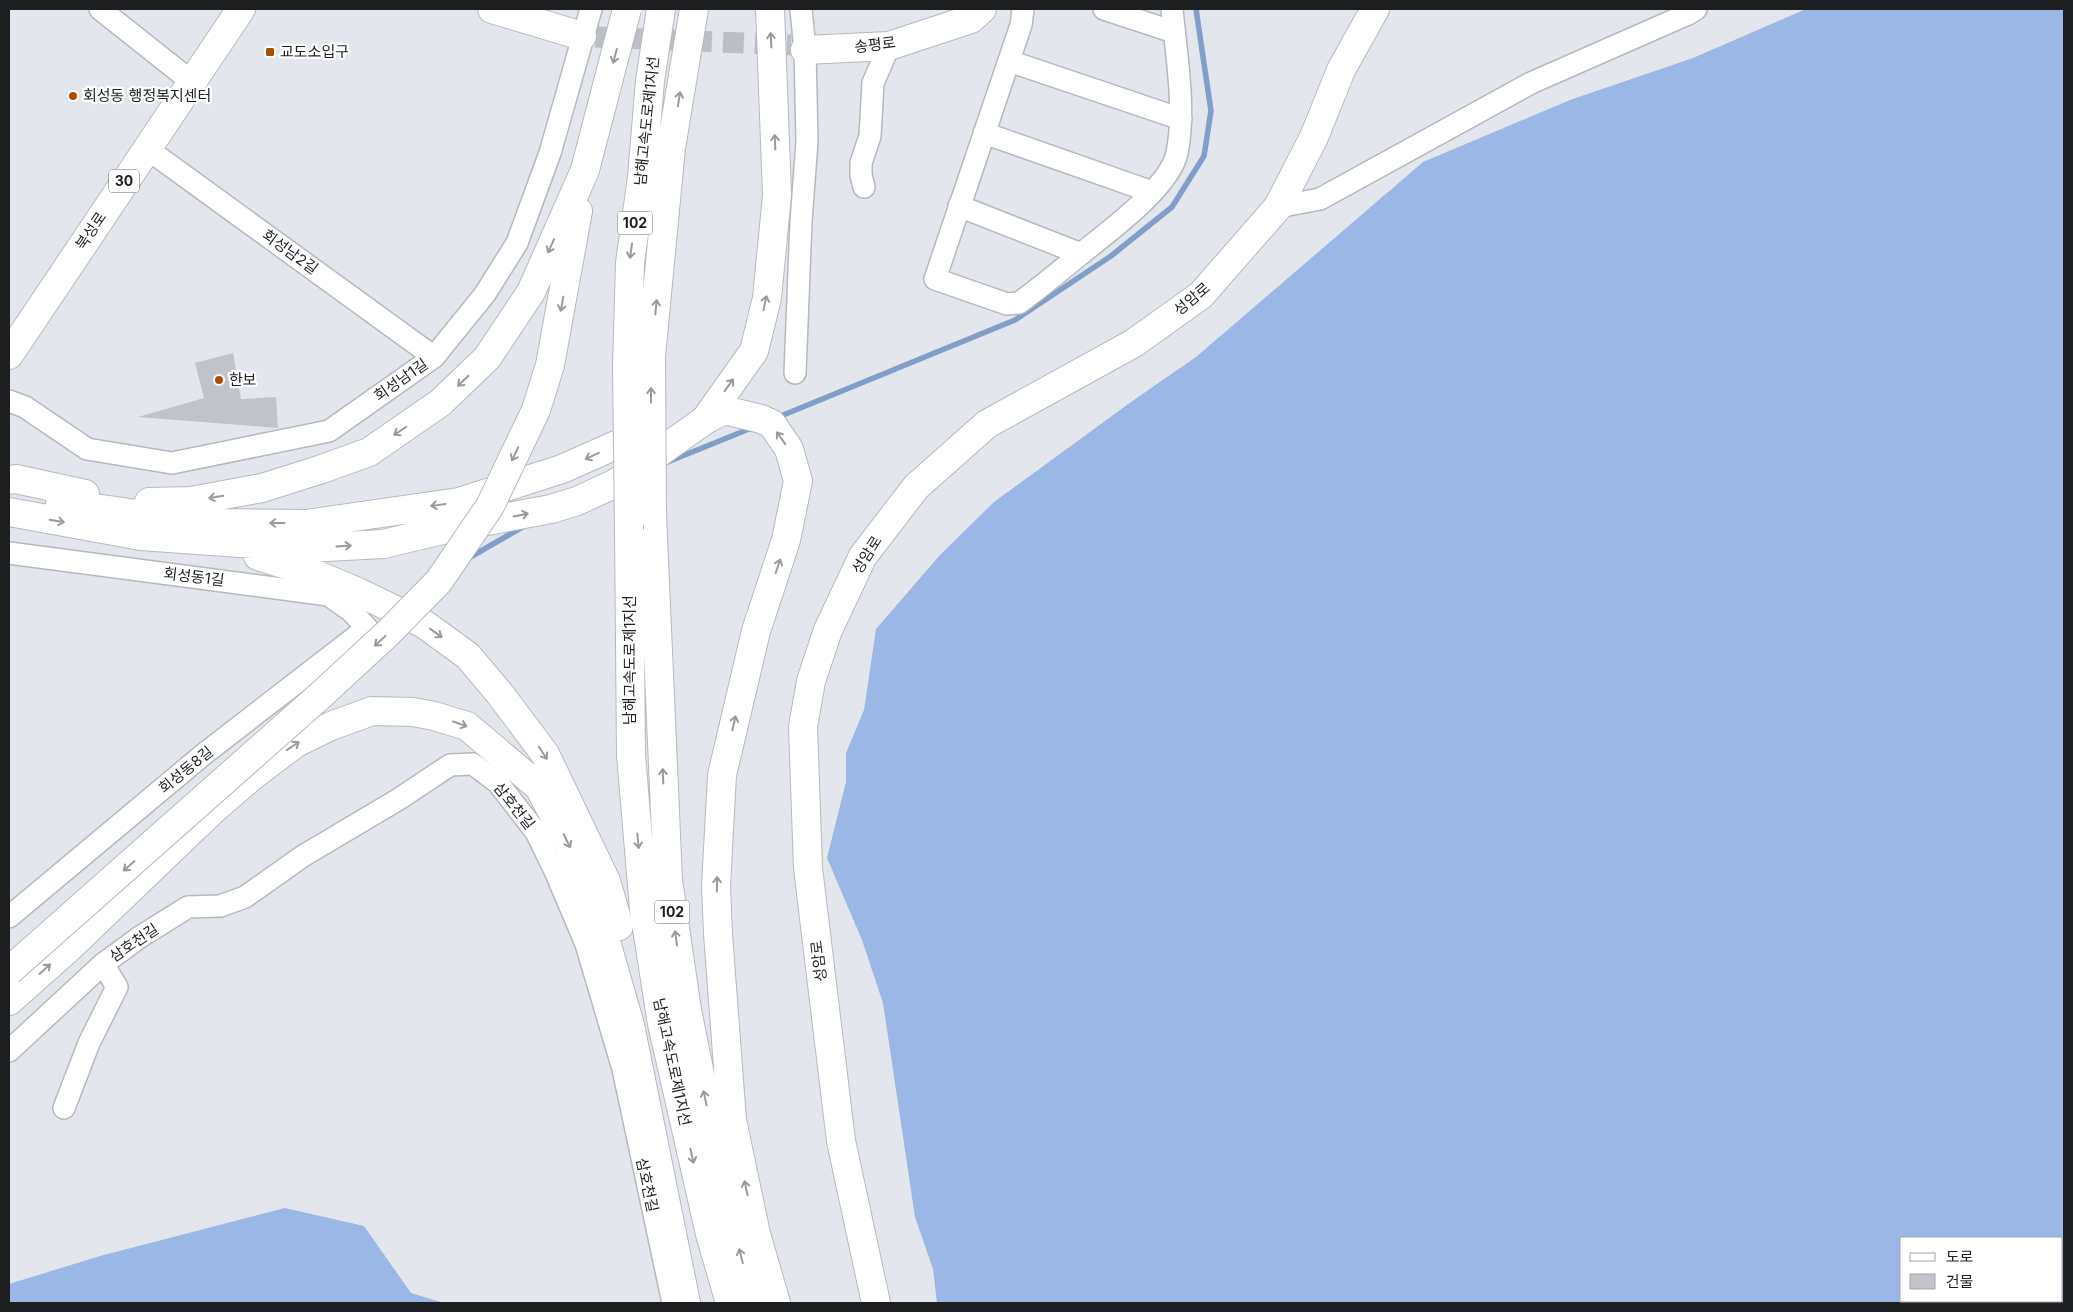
<svg xmlns="http://www.w3.org/2000/svg" width="2073" height="1312" font-family="Inter,'Noto Sans KR',sans-serif">
<style>
.forest{fill:#9ab7e5;fill-rule:evenodd}
.lines{fill:none;stroke-linecap:round;stroke-linejoin:round}
.stream{stroke:#819dc9;stroke-width:5.5}
.building{fill:#c0c3c9}
.minor-tunnel{stroke:#bbbfc4;stroke-width:21;stroke-dasharray:21 11;stroke-linecap:butt}
.minor-casing{stroke:#b5b9be;stroke-width:24}
.secondary-casing{stroke:#b5b9be;stroke-width:30}
.primary-casing{stroke:#b5b9be;stroke-width:30}
.motorway-casing{stroke:#b5b9be;stroke-width:30}
.minor{stroke:#fff;stroke-width:21}
.secondary{stroke:#fff;stroke-width:28}
.primary{stroke:#fff;stroke-width:28}
.motorway{stroke:#fff;stroke-width:28}
.motorway-bridge-casing{stroke:#b5b9be;stroke-width:30;stroke-linecap:butt}
.motorway-bridge{stroke:#fff;stroke-width:28}
.oneway{stroke:#999a9b}
.poi-dot{fill:#ad4d00;stroke:#fff;stroke-width:2}
.labels{text-anchor:middle;stroke-width:4.5;stroke-linejoin:round;paint-order:stroke}
.shield{fill:#fff;stroke:#616263;stroke-width:1}
.shield-label{font-size:14px;font-weight:bold;fill:#1d1e20}
.street-label{font-size:15px;fill:#1d1e20;stroke:#fff}
.poi-label{font-size:15px;fill:#1d1e20;stroke:#fff;text-anchor:start}
</style>
<rect width="100%" height="100%" fill="#e3e7ed"/>
<path class="forest" d="M1806,9H2064V1303H937L933,1269L915,1217L883,1003L862,940L827,858L846,782V753L864,710L876,629L940,555L994,502L1131,402L1196,357L1423,162L1570,100L1693,58ZM1902,1238H2062V1301H1902Z
M285,1208L364,1226L411,1293L444,1303H9V1284L100,1256Z"/>
<g class="lines">
<path class="stream" d="M776,418L1015,320L1111,256L1172,207L1204,156L1211,111L1196,9
M665,463L754,427
M467,559L526,525"/>
</g>
<path class="building" d="M233,353L241,399L276,397L278,428L138,417L204,398L195,363Z"/>
<g class="lines">
<path class="minor-tunnel" d="M595,37L791,45"/>
<g class="minor-casing">
<path id="minor" d="M100,9L192,82
M1023,9L1021,25L935,279L1007,304L1019,303C1041,287 1061,270 1082,253C1108,232 1170,187 1177,153C1186,109 1176,53 1172,9
M1104,9L1174,32
M1009,61L1181,119
M984,133L1152,192
M146,148L434,357
M864,187L861,175V163L870,136L873,83L889,46
M959,206L1081,254
M1278,207L1320,199L1531,83L1688,14L1696,9
M795,373L801,222L807,141L805,50L801,9
M9,401L25,407L87,449L172,463L329,431L434,357L485,294L517,243L550,153L591,9
M9,553L328,595L351,611L367,628L204,754L9,917
M9,1051L103,964L140,937L188,907L220,906L245,897L303,856L399,799L450,765L473,764L498,783L536,832L555,871L586,944L623,1069L673,1303
M64,1108L89,1043L117,987L103,964"/>
</g>
<g class="secondary-casing">
<path id="secondary" d="M492,9L582,36
M805,50L889,46L971,19L982,9
M876,1303L841,1141L808,868L803,727L811,681L828,630L863,556L916,487L987,424L1134,343L1201,295L1278,207L1314,137L1341,70L1375,9"/>
</g>
<g class="primary-casing">
<path id="primary" d="M9,355L241,9"/>
</g>
<g class="motorway-casing">
<path id="motorway" d="M651,356L671,148L694,9
M627,366L630,263L642,177L650,81L661,9
M536,410L550,365L578,211
M703,421L705,420L754,351L767,298L777,195L770,9
M9,480L16,479L85,494
M149,502L191,501L262,488L322,469L369,452L440,403L487,358L531,292L585,170
M60,503L172,519L219,523L306,524L459,502L562,469L616,445L650,436
M9,512L141,536L307,548L383,544L455,527L551,509L577,501L616,483L705,420L724,410L761,419L772,424L789,449L798,481L786,540L756,631L722,775L716,886L718,934L732,1120L756,1234L776,1303
M652,514L668,880L687,1010L722,1183L753,1303
M629,530L631,755L644,909L662,1024L710,1234L730,1303
M258,556L315,574L358,592L424,624L468,656L500,694L545,754L606,881L619,926
M9,1001L72,945L214,809L251,777L296,743L331,726L372,711L413,712L434,716L467,726L539,787L569,844L598,914L630,1025L686,1303"/>
</g>
<use href="#minor" class="minor"/>
<use href="#secondary" class="secondary"/>
<use href="#primary" class="primary"/>
<use href="#motorway" class="motorway"/>
<g class="motorway-bridge-casing">
<path id="motorway-bridge" d="M585,170L627,9
M651,356L652,514
M627,366L629,530
M9,971L322,694L389,632L439,581L490,506L536,410"/>
</g>
<use href="#motorway-bridge" class="motorway-bridge"/>
</g>
<defs><path id="oneway-shaft" d="M-6 0H5M1.5-3L5.5 0L1.5 3" fill="none" stroke-width="1.6" stroke-linecap="round" stroke-linejoin="round" transform="scale(1.25)"/></defs>
<g class="oneway">
<use href="#oneway-shaft" transform="translate(771 40) rotate(-93)"/>
<use href="#oneway-shaft" transform="translate(615 56) rotate(105)"/>
<use href="#oneway-shaft" transform="translate(679 99) rotate(-81)"/>
<use href="#oneway-shaft" transform="translate(775 142) rotate(-92)"/>
<use href="#oneway-shaft" transform="translate(551 246) rotate(114)"/>
<use href="#oneway-shaft" transform="translate(631 251) rotate(98)"/>
<use href="#oneway-shaft" transform="translate(765 303) rotate(-78)"/>
<use href="#oneway-shaft" transform="translate(562 304) rotate(100)"/>
<use href="#oneway-shaft" transform="translate(656 307) rotate(-85)"/>
<use href="#oneway-shaft" transform="translate(463 381) rotate(136)"/>
<use href="#oneway-shaft" transform="translate(729 385) rotate(-54)"/>
<use href="#oneway-shaft" transform="translate(651 395) rotate(-90)"/>
<use href="#oneway-shaft" transform="translate(400 431) rotate(146)"/>
<use href="#oneway-shaft" transform="translate(781 438) rotate(-125)"/>
<use href="#oneway-shaft" transform="translate(515 454) rotate(115)"/>
<use href="#oneway-shaft" transform="translate(592 456) rotate(155)"/>
<use href="#oneway-shaft" transform="translate(216 497) rotate(170)"/>
<use href="#oneway-shaft" transform="translate(438 505) rotate(172)"/>
<use href="#oneway-shaft" transform="translate(521 515) rotate(-11)"/>
<use href="#oneway-shaft" transform="translate(57 521) rotate(10)"/>
<use href="#oneway-shaft" transform="translate(277 523) rotate(-180)"/>
<use href="#oneway-shaft" transform="translate(344 546) rotate(-4)"/>
<use href="#oneway-shaft" transform="translate(778 566) rotate(-72)"/>
<use href="#oneway-shaft" transform="translate(436 633) rotate(36)"/>
<use href="#oneway-shaft" transform="translate(380 641) rotate(137)"/>
<use href="#oneway-shaft" transform="translate(734 723) rotate(-77)"/>
<use href="#oneway-shaft" transform="translate(460 724) rotate(20)"/>
<use href="#oneway-shaft" transform="translate(293 746) rotate(-34)"/>
<use href="#oneway-shaft" transform="translate(543 753) rotate(57)"/>
<use href="#oneway-shaft" transform="translate(663 776) rotate(-92)"/>
<use href="#oneway-shaft" transform="translate(567 841) rotate(64)"/>
<use href="#oneway-shaft" transform="translate(638 841) rotate(85)"/>
<use href="#oneway-shaft" transform="translate(129 866) rotate(139)"/>
<use href="#oneway-shaft" transform="translate(717 884) rotate(-89)"/>
<use href="#oneway-shaft" transform="translate(676 938) rotate(-98)"/>
<use href="#oneway-shaft" transform="translate(45 969) rotate(-42)"/>
<use href="#oneway-shaft" transform="translate(705 1098) rotate(-102)"/>
<use href="#oneway-shaft" transform="translate(692 1156) rotate(77)"/>
<use href="#oneway-shaft" transform="translate(746 1188) rotate(-102)"/>
<use href="#oneway-shaft" transform="translate(741 1256) rotate(-104)"/>
</g>
<g class="poi-dot">
<rect x="265" y="47" width="10" height="10" rx="2.5"/>
<circle cx="73" cy="96" r="5"/>
<circle cx="219" cy="380" r="5"/>
</g>
<g class="labels">
<g class="shield">
<rect x="109" y="169.5" width="30" height="23" rx="4"/>
<rect x="617.5" y="211.5" width="35" height="23" rx="4"/>
<rect x="654.5" y="900.5" width="35" height="23" rx="4"/>
</g>
<g class="shield-label">
<text x="124" y="186">30</text>
<text x="635" y="228">102</text>
<text x="672" y="917">102</text>
</g>
<g class="street-label">
<text transform="translate(875 45) rotate(-7)" y="5">송평로</text>
<text transform="translate(647 121) rotate(-84)" y="5">남해고속도로제1지선</text>
<text transform="translate(91 231) rotate(-56)" y="5">북성로</text>
<text transform="translate(290 252) rotate(36)" y="5">회성남2길</text>
<text transform="translate(1192 299) rotate(-40)" y="5">성암로</text>
<text transform="translate(401 380) rotate(-35)" y="5">회성남1길</text>
<text transform="translate(867 555) rotate(-58)" y="5">성암로</text>
<text transform="translate(194 577) rotate(7)" y="5">회성동1길</text>
<text transform="translate(630 660) rotate(-90)" y="5">남해고속도로제1지선</text>
<text transform="translate(186 770) rotate(-39)" y="5">회성동8길</text>
<text transform="translate(514 806) rotate(51)" y="5">삼호천길</text>
<text transform="translate(134 943) rotate(-34)" y="5">삼호천길</text>
<text transform="translate(819 961) rotate(-97)" y="5">성암로</text>
<text transform="translate(672 1062) rotate(78)" y="5">남해고속도로제1지선</text>
<text transform="translate(647 1185) rotate(78)" y="5">삼호천길</text>
</g>
<g class="poi-label">
<text x="280" y="57">교도소입구</text>
<text x="83" y="101">회성동 행정복지센터</text>
<text x="229" y="385">한보</text>
</g>
</g>
<rect width="2073" height="1312" fill="none" stroke="#1d1e20" stroke-width="20"/>
<rect x="1900" y="1237" width="162" height="65" fill="#ffffff" stroke="#a5a5a6"/>
<rect x="1910" y="1253" width="25" height="8" fill="#ffffff" stroke="#a5a5a6"/>
<text x="1946" y="1262" font-size="15" fill="#1d1e20">도로</text>
<rect x="1910" y="1274" width="25" height="15" fill="#c0c3c9" stroke="#a5a5a6"/>
<text x="1946" y="1287" font-size="15" fill="#1d1e20">건물</text>
</svg>
